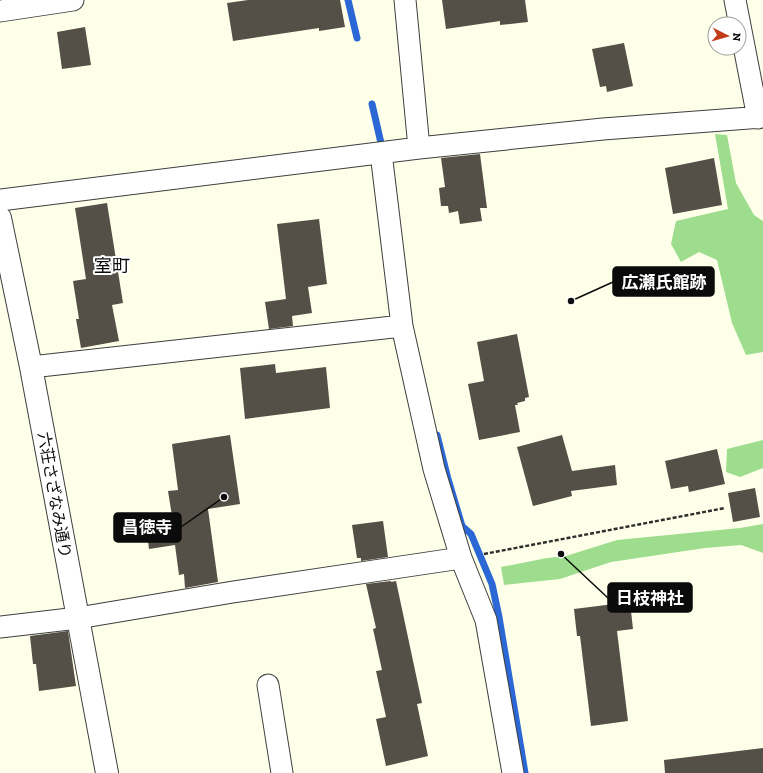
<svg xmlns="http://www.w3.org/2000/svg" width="763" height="773" font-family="'Zilla Slab','Noto Sans JP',serif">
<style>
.forest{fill:#9edd8e}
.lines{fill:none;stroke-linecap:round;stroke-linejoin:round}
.stream{stroke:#2b68d6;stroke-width:7}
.building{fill:#544f47}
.minor-casing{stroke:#3e3e3e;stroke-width:23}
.tertiary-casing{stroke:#3e3e3e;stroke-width:24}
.path{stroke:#2d2d2d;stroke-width:2.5;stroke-dasharray:4 2;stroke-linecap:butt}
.minor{stroke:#fff;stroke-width:21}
.tertiary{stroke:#fff;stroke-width:22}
.labels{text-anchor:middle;stroke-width:4;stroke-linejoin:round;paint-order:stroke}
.street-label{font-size:16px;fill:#0b0b0b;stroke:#fff}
.quarter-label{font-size:18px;fill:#0b0b0b;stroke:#fff}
.leader{fill:none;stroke:#0b0b0b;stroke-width:1.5}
.callout-dot{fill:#0b0b0b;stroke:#fff;stroke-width:1.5}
.callout{fill:#0b0b0b;stroke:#0b0b0b;stroke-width:1.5}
.callout-label{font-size:17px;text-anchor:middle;font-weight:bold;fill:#fff}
</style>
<rect width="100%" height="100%" fill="#feffe9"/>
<path class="forest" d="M715,134L727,135L736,183L754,215L763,221V352L746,355L732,323L717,260L699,252L681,262L671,244L676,221L728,209Z
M763,440V468L740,477L726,472L727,449Z
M763,524V553L741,545L705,548L611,562L560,579L504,585L501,567L547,558L566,556L617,540L740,528Z"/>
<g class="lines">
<path class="stream" d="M348,0L357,38
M372,104L381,143
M437,435L448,479L462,526L471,534L492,584L499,617L525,773"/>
</g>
<path class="building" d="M248,0H340L345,27L319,31V28L233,41L227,3Z
M442,0H525L528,22L500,25V21L446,29Z
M85,27L91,65L62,69L57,32Z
M624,43L633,86L607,92L606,86L600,87L592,49Z
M480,154L487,208H480L482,221L460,224L458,211L449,213L448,206H441L439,188L445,187L441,158Z
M714,158L722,205L673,214L665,168Z
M107,203L123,303L112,305L119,341L81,348L76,319H79L73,281L86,279L75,208Z
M319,219L327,284L308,287L312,313L292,316L293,326L269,329L265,302L286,299L277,224Z
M517,334L529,397L525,398V401L517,403L518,405H515L520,432L479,440L468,384L484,381L477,342Z
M275,364L276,373L326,367L330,408L245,419L240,368Z
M230,435L240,504L208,509L218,582L185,588L184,574L179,575L175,545L149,549L146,525L159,523V518L172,516L168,491L178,490L172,444Z
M562,435L572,471L615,465L617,485L571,491L572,496L533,506L517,447Z
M717,449L725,484L689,492L688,486L671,489L665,461Z
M755,488L760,517L733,522L728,493Z
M383,521L388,557L361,561V558H357L352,525Z
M391,581V582L396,581L422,703L417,704L428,756L386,766L376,719L386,717L376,671L382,670L373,629L376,628L366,584Z
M630,602L633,629L617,631L628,721L591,726L580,636H577L574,609Z
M68,631L76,686L39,691L36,664H33L30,636Z
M763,748V773H665L664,760Z"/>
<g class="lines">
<g class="minor-casing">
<path id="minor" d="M405,0L419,148
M735,0L758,118
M0,11L73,0
M381,153L402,326L434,469L461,558L486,620L513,773
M0,200L419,148L603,129L763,117
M31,367L402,326
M0,627L78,618L233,592L461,558
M268,685L282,773"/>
</g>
<g class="tertiary-casing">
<path id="tertiary" d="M0,218L31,367L107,773"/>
</g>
<path class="path" d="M484,554L725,508"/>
<use href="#minor" class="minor"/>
<use href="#tertiary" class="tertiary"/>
</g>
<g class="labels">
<g class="street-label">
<text transform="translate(55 495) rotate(80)" y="6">六荘さざなみ通り</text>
</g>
<g class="quarter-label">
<text x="112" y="272">室町</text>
</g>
</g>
<path class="leader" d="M571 301L613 282M224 497L181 527M561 554L608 598"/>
<g class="callout-dot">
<circle cx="571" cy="301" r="4"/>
<circle cx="224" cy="497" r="4"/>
<circle cx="561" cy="554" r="4"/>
</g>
<g class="callout">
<rect x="613" y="267" width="101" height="29" rx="4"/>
<rect x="114" y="513" width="67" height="29" rx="4"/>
<rect x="608" y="583" width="84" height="29" rx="4"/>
</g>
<g class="callout-label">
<text x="664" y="288">広瀬氏館跡</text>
<text x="147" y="533">昌徳寺</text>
<text x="650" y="604">日枝神社</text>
</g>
<g transform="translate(727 36) rotate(96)"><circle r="19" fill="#ffffff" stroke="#9d9d9d"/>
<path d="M0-3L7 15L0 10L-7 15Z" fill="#c33c1a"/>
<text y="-6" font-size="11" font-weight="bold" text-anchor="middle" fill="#0b0b0b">N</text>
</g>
</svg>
